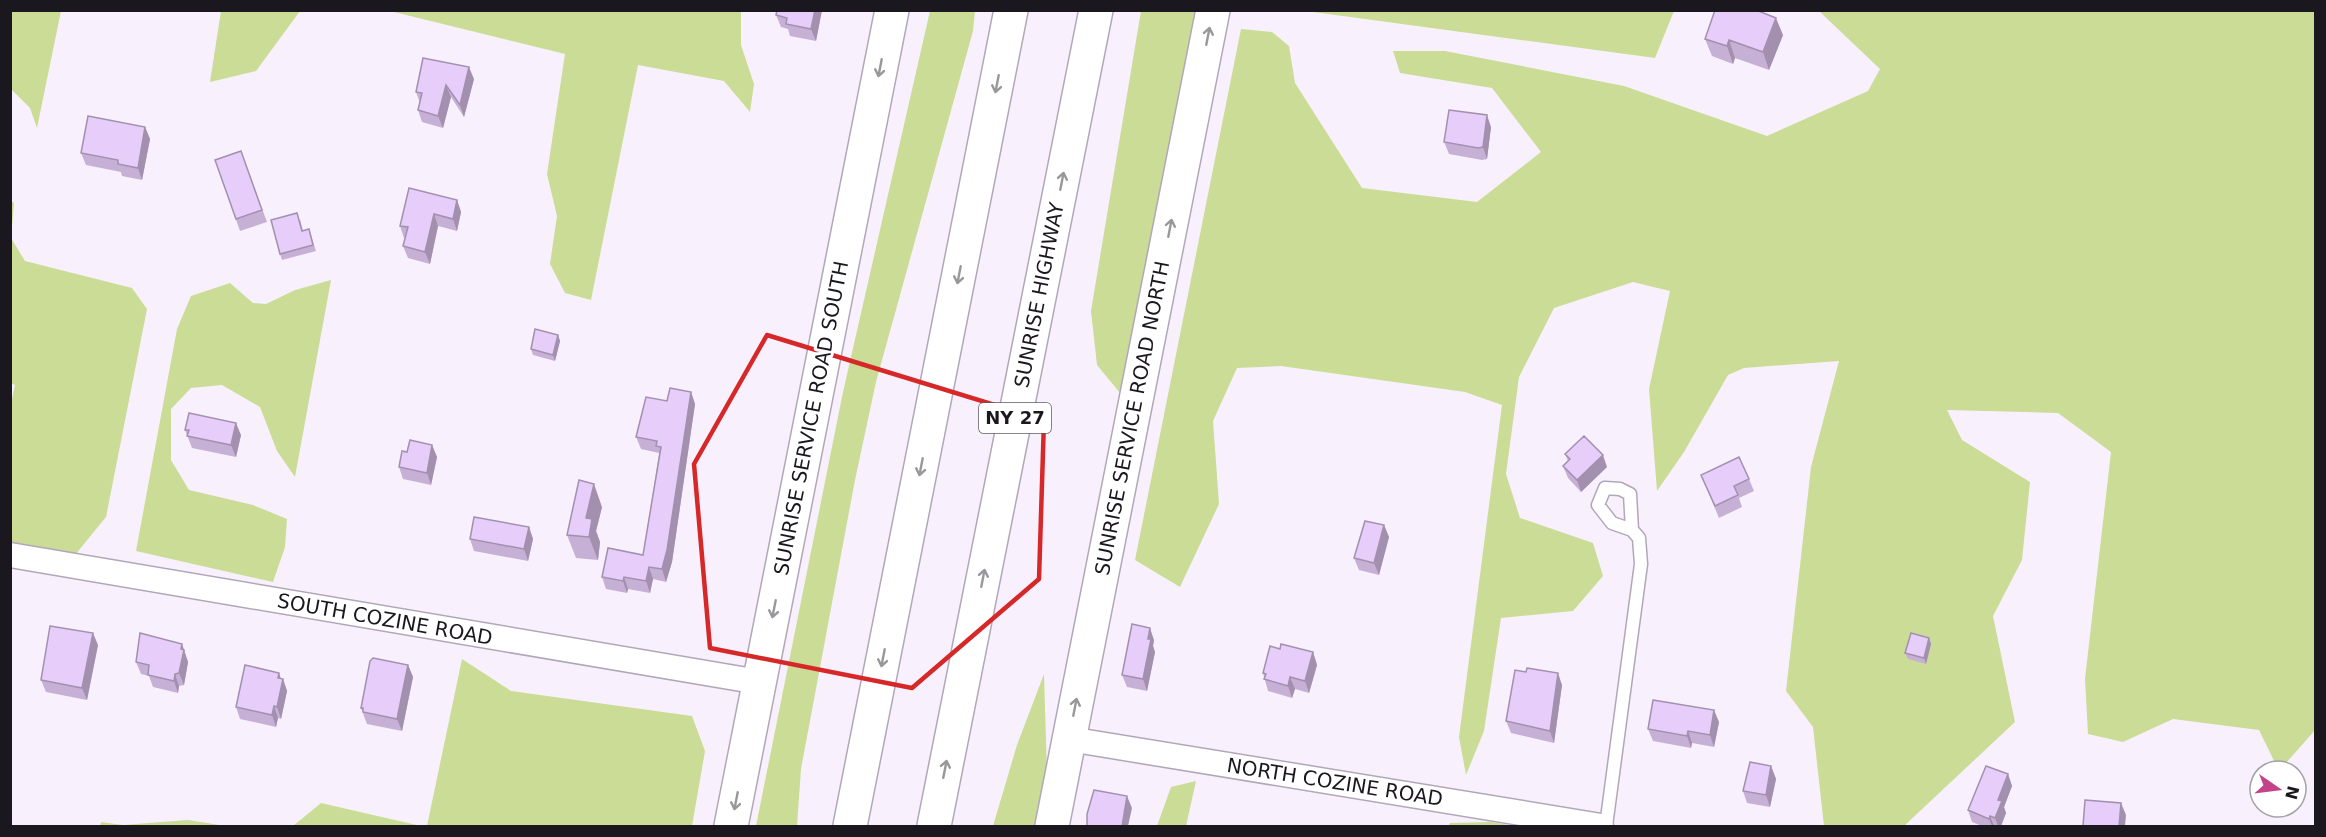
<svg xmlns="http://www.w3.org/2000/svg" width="2326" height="837" font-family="'DejaVu Sans',sans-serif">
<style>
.green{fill:#cadc96}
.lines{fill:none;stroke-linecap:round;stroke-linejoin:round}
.lane-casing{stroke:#b2a7b9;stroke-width:15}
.street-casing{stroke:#b2a7b9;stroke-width:27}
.secondary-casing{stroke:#b2a7b9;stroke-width:36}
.highway-casing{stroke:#b2a7b9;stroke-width:36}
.lane{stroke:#fff;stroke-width:12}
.street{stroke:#fff;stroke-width:24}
.secondary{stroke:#fff;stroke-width:33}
.highway{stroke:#fff;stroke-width:33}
.wall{fill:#c7b0d6}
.shaded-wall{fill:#a290ae}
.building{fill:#e7cdf9;stroke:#a290ae;stroke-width:1.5}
.oneway{stroke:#98979a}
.marked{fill:none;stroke:#d62828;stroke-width:4.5;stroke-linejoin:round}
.labels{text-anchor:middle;stroke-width:6;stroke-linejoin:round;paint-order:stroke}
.shield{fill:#fff;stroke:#5f5d62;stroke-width:1.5}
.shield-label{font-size:18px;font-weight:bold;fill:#1b171e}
.street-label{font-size:20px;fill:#1b171e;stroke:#fff}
</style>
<rect width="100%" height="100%" fill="#f8f1fd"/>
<path class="green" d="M10,11H61L37,128L30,108L11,89Z
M221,11V10L300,11L256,71L210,82Z
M390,11H741V45L754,84L750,112L724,81L638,65L591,300L565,293L550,264L557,216L547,174L565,54Z
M930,11H975L973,31L876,382L855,480L801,769L797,826H756L843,392Z
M1141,11H1202L1125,399L1097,365L1091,311Z
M1306,11H1674L1655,58Z
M1819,11H2315L2316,729L2279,771L2259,730L2173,719L2123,742L2088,734L2085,679L2111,452L2058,413L1947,410L1962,440L2030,482L2022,560L1993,616L2015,722L1904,826H1824L1813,727L1786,691L1811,467L1839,361L1744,368L1728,375L1684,452L1657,491L1649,389L1670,291L1633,282L1554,308L1519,377L1506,474L1520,518L1593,543L1603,576L1573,611L1501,618L1484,731L1466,775L1459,737L1502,405L1465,392L1281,366L1237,368L1213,421L1219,504L1180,587L1135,560L1241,29L1272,32L1289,46L1295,83L1362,188L1477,202L1541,152L1492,88L1400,73L1393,51H1445L1624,86L1767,136L1868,91L1880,69Z
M10,200L14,203L11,238L25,261L132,288L147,309L106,517L75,555L11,542L10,409L15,385L10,383Z
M331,280L295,477L277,451L260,407L222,385L191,388L171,409V460L189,490L253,505L287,519L285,547L273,582L136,551L177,329L191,296L230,283L253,303L266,304L295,290Z
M462,659L511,691L692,716L705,751L692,826H427Z
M1044,674L1047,774L1036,826H993L1017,745Z
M1196,781L1186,826H1157L1171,787Z
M321,803L421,826H293Z
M188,820L226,826H100L101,822L123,825Z
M1491,822L1515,826H1448L1450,823Z"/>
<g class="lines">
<g class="lane-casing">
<path id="lane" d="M1606,826L1641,564L1639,538L1632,530L1612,523L1598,505L1605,488L1620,489L1630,494L1632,530"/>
</g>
<g class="street-casing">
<path id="street" d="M10,555L759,682
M1069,739L1601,826"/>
</g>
<g class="secondary-casing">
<path id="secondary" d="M731,826L892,10
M1052,826L1213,10"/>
</g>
<g class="highway-casing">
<path id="highway" d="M850,826L1011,10
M934,826L1096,10"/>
</g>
<use href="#lane" class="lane"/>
<use href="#street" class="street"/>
<use href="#secondary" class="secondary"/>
<use href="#highway" class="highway"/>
</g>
<path class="wall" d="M777,10H822L816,41L790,36L788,29L781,27L776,15Z
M1783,35L1769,70L1735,58L1733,64L1712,56L1705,39Z
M474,79L464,117L451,97L443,128L422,122L418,110L420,103L416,92Z
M145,127L150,139L142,180L122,176L121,172L86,165L81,153Z
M1491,127L1487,159L1482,160L1449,154L1444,142Z
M241,151L267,222L240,231L215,160Z
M457,200L461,212L457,231L438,226L430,264L408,258L403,246L405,238H404L400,226Z
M300,219L303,231L309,229L316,251L282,260L280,254Z
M558,335L560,341L555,361L533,355L531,349Z
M691,392L695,404L672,562L666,582L653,579L650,593L628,589L627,593L606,589L602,577L643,555L659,454V453L641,449L636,437L667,401Z
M185,430L241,435L236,457L192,448Z
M432,445L437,457L431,485L403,479L399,467L407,452Z
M1565,454L1607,467L1581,492L1568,478L1563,466L1568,461Z
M1701,475L1749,479L1754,491L1739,498L1742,507L1719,518Z
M602,507L596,531L600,542L598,560L576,558L567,535Z
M1384,525L1389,537L1379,575L1359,570L1354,558Z
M529,527L533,539L528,561L474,551L470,539Z
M1929,638L1931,644L1926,664L1908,659L1905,653Z
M1154,640L1153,646L1155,652L1147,691L1127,687L1122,675Z
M182,644L188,662L184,685L179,686L178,693L153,687L149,676L141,674L136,662Z
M98,645L87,700L46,692L41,680Z
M1280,649L1313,652L1317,665L1309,693L1295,689L1292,698L1268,691L1263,673Z
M408,665L413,677L402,731L367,724L361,708Z
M283,679L287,691L281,719L278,718L276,727L240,719L236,707Z
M1562,685L1554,743L1511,733L1506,721Z
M1719,722L1714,747L1692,743L1691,748L1653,741L1648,729Z
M1771,766L1776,779L1770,807L1747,803L1743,791Z
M2008,774L2012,786L2004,807L2006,813L2001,826H1982L1972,822L1968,810Z"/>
<path class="shaded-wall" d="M815,10H822L816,41L811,29Z
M1776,18L1783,35L1769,70L1763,52Z
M1729,40L1735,58L1733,64L1727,46Z
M469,67L474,79L464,117L460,105Z
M446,85L451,97L443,128L438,116Z
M1487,115L1491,127L1487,159L1483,147Z
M145,127L150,139L142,180L138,168Z
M457,200L461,212L457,231L453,219Z
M434,214L438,226L430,264L425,252Z
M558,335L560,341L555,361L553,355Z
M691,392L695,404L672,562L666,582L662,569Z
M236,423L241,435L236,457L231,445Z
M432,445L437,457L431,485L427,473Z
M1603,455L1607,467L1581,492L1577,480Z
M594,484L602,507L596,531L600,542L598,560L589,537L586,518Z
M1384,525L1389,537L1379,575L1374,563Z
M529,527L533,539L528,561L524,549Z
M649,567L653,579L650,593L646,581Z
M624,577L628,589L627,593L623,581Z
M1150,628L1154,640L1153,646L1155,652L1147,691L1143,679Z
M93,633L98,645L87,700L82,688Z
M1929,638L1931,644L1926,664L1924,658Z
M182,644L188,662L184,685L179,673Z
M1313,652L1317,665L1309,693L1305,681Z
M408,665L413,677L402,731L397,719Z
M279,673L282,682L283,679L287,691L281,719L277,707L278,678Z
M1558,673L1562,685L1554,743L1550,731Z
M175,674L179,686L178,693L174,681Z
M1290,677L1295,689L1292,698L1288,686Z
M274,706L278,718L276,727L272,715Z
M1714,710L1719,722L1714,747L1710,735Z
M1688,731L1692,743L1691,748L1687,736Z
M1771,766L1776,779L1770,807L1766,795Z
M2008,774L2012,786L2004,807L2006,813L2001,826H1998L1995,818L1998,800Z
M1127,796L1132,808L1128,826H1122Z
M2121,803L2126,815L2125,826H2119Z
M1990,816L1994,826H1992L1989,819Z"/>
<path class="building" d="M777,10H815L811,29L786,24L787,18L776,15Z
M1715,10H1756L1776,18L1763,52L1729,40L1727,46L1705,39Z
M423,58L469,67L460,105L446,85L438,116L418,110L422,93L416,92Z
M1449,110L1487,115L1483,147L1478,148L1444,142Z
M88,116L145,127L138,168L118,164V160L81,153Z
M241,151L262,210L236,219L215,160Z
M409,188L457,200L453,219L434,214L425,252L403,246L408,227L400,226Z
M297,213L302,231L309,229L313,245L280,254L271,220Z
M535,329L558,335L553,355L531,349Z
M670,388L691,392L667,550L662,569L649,567L646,581L624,577L623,581L602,577L608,548L643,555L661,447L656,446L657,441L636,437L646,397L667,401Z
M189,413L236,423L231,445L187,436L189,430H185Z
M1584,436L1603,455L1577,480L1563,466L1570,459L1565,454Z
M410,440L432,445L427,473L399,467L402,451L407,452Z
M1739,457L1749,479L1734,486L1738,495L1715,506L1701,475Z
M579,480L594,484L586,518L592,519L589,537L567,535Z
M474,517L529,527L524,549L470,539Z
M1365,521L1384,525L1374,563L1354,558Z
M1132,624L1150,628L1148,639H1151L1143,679L1122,675Z
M50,626L93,633L82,688L41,680Z
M140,633L182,644L181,649L184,650L179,673L175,674L174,681L148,675L149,665L136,662Z
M1911,633L1929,638L1924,658L1905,653Z
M1281,644L1313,652L1305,681L1290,677L1288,686L1264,679L1266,674L1263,673L1270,646L1280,649Z
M373,658L408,665L397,719L363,712V708H361L370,661Z
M245,665L279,673L278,678L283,679L277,707L274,706L272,715L236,707Z
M1527,668L1558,673L1550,731L1506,721L1515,670L1526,672Z
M1653,700L1714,710L1710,735L1688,731L1687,736L1648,729Z
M1750,762L1771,766L1766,795L1743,791Z
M1986,766L2008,774L1998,800L2002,801L1995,818L1990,816L1989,819L1968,810Z
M1094,790L1127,796L1122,826H1087V814Z
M2085,800L2121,803L2119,826H2083Z"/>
<defs><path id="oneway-shaft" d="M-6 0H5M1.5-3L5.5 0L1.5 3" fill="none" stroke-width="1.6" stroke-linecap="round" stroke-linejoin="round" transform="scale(1.5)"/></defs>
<g class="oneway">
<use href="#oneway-shaft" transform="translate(1208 36) rotate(-79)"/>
<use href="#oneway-shaft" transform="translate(880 68) rotate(101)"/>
<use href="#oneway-shaft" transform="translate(997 84) rotate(101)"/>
<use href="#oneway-shaft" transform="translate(1062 181) rotate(-79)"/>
<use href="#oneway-shaft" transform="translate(1170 228) rotate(-79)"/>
<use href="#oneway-shaft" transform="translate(959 275) rotate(101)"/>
<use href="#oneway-shaft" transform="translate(921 467) rotate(101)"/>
<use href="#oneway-shaft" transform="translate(983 578) rotate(-79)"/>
<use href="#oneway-shaft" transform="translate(774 609) rotate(101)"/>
<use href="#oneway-shaft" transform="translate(883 658) rotate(101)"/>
<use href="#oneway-shaft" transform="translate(1075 707) rotate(-79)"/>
<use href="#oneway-shaft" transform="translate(945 769) rotate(-79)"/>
<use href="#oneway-shaft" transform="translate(736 801) rotate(101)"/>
</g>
<path class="marked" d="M767,335L1044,420L1039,579L912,688L710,648L694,464Z"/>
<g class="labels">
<rect class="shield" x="979" y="403" width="72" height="30" rx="4.5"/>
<g class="shield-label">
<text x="1015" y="424">NY 27</text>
</g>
<g class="street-label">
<text transform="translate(1039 295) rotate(-79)" y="7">SUNRISE HIGHWAY</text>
<text transform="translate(811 418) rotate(-79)" y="7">SUNRISE SERVICE ROAD SOUTH</text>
<text transform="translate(1132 418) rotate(-79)" y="7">SUNRISE SERVICE ROAD NORTH</text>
<text transform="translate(385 619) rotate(10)" y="7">SOUTH COZINE ROAD</text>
<text transform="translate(1335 782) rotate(9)" y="7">NORTH COZINE ROAD</text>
</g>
</g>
<rect width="2326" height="837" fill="none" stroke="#1b171e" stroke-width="24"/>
<g transform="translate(2278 789) rotate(104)"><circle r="28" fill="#ffffff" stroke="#a4a2a5" stroke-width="1.5"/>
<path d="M0-4.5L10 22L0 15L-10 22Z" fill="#c4428a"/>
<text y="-9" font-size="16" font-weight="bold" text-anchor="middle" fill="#1b171e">N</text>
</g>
</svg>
